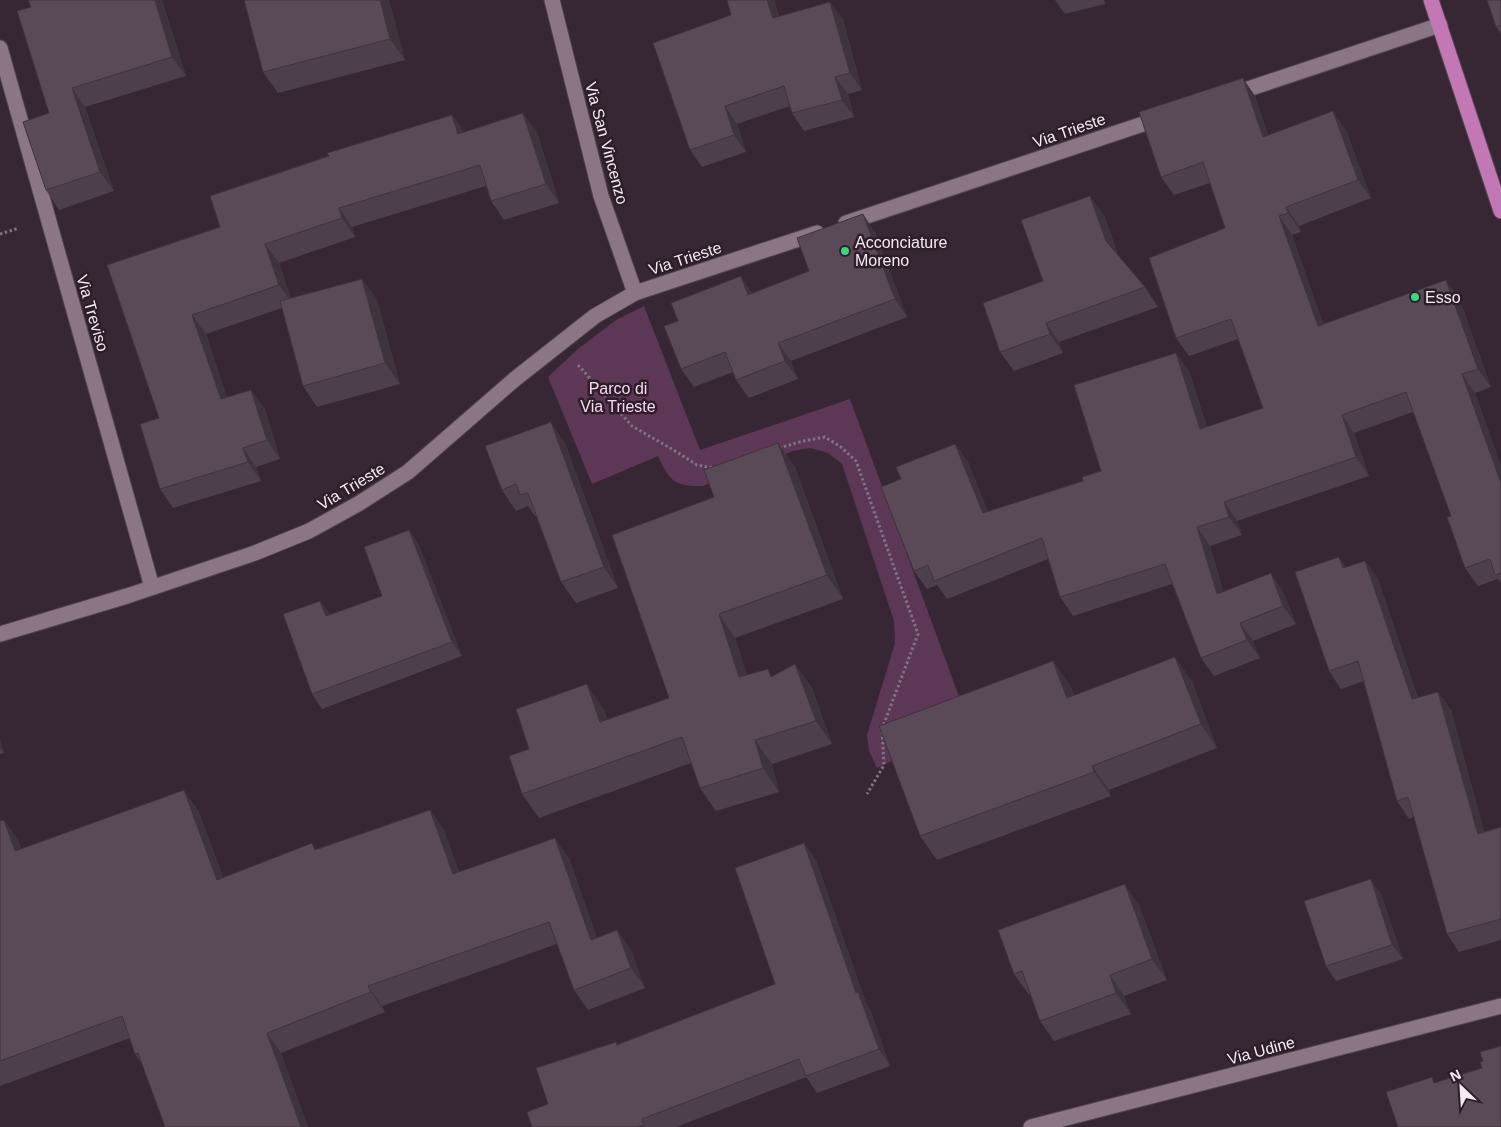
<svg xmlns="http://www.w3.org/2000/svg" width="1501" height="1127" font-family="Helvetica,sans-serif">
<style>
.green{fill:#5c3756}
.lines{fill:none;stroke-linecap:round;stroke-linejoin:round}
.minor-casing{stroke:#524450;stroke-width:17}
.major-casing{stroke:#524450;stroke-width:17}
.path{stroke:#81737f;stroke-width:3;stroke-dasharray:2.5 2.5;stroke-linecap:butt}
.minor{stroke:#8a7685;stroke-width:15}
.major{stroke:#c178b4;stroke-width:15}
.wall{fill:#4d3f4b}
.shaded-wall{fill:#3f333d}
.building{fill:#5a4957;stroke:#3f333d}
.poi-dot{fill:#3ad77f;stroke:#2d1e2a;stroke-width:2}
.labels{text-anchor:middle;stroke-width:5;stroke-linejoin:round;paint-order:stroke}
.street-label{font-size:16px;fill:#f5eaf3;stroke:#2d1e2a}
.poi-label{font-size:16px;fill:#f5eaf3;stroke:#2d1e2a;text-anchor:start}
.park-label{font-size:16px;fill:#f7d8f0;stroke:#2d1e2a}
</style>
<rect width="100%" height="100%" fill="#372734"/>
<path class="green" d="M644,306L700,450L850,399L961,702L895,759L877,768L869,751L867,735L895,643L894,621L842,464L828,453L810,448L793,451L703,486C674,487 669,480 658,456L592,484L548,377L578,349L616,320Z"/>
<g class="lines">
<g class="minor-casing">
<path id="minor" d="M552,0L601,196L635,293
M0,48L152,587
M1230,95L1440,25
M846,223L1161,118
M0,634L127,596L255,553L309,531L358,504L408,472L515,379L595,316L635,293L817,233
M1031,1127L1501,1006"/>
</g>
<g class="major-casing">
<path id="major" d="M1431,0L1501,211"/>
</g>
<path class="path" d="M0,234L19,228
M578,365L632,426L672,449L697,465L713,468
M779,448L803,441L825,437L841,447L856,461L918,634L882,729L884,765L867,794"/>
<use href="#minor" class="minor"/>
<use href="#major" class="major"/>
</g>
<path class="wall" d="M28,0H162L186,76L85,107L114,191L59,210L46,190L49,113L31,7Z
M389,0L405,60L278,93L263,72Z
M774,0L779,16L843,19L862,90L848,94L854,117L804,131L792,113L790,106L737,124L746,152L702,167L690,150Z
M1055,0H1104L1105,4L1065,14Z
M1501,0V34L1496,27Z
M1255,96L1268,135L1346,130L1371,198L1299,226L1301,232L1292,235L1323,324L1459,298L1491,387L1475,393L1501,466V583L1498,579L1478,586L1465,568L1451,516L1413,412L1354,433L1369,476L1237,521L1242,535L1210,546L1223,591H1283L1296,624L1253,641L1260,658L1214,676L1201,658L1172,584L1073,616L1060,597L1048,559L947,599L937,585L927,589L914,571L901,479L955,444L968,462L988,512L1083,481L1101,471L1189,371L1207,427L1263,408L1238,339L1189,356L1176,338L1225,228L1210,183L1174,195L1161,177Z
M452,115L464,132H537L559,203L504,220L491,201L486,186L352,227L355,237L279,263L291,298L362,279L377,300L400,384L317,407L303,386L282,308L206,334L227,398L251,390L265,409L280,459L256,467L261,481L173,508L160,489L159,418L220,227Z
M1104,215L1118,255L1145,287L1158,307L1059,342L1063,353L1014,371L1000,352L1043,281Z
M875,232L907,317L791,361L798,379L749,398L736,380L733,372L694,387L681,369L753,293L809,271Z
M565,443L618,588L576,603L561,582L536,516H535L528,506L516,511L502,490Z
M778,443L795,467L843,599L735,638L747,675L773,676L795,664L812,688L832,744L772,764L779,792L716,811L700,788L691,763L539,818L522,794L529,749L603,708L608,720L669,698L714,497Z
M409,530L419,545L462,656L322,709L312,694L330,615L382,596Z
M1365,561L1378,579L1418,698L1438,692L1451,710L1484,832L1501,827V940L1459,952L1447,934L1414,817L1409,819L1397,801L1364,681L1341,689L1329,671L1347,567Z
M1053,661L1070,685L1074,695L1192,681L1217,748L1109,790L1111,796L937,860L920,836Z
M0,740L4,753L0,754Z
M198,810L223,877L316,849L430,810L444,830L459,872L569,858L597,938L617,930L631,950L645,988L588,1010L574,990L557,944L382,1006L385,1012L281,1053L308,1127H165L142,1064L135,1054L130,1038L0,1086V821L4,820L18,840L21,849Z
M816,860L866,1003L870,1009L890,1066L817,1093L806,1077L676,1127H532L548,1104L618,1044L775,984Z
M1381,894L1403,959L1336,981L1326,966Z
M1139,905L1167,980L1124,996L1131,1014L1054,1041L1040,1021L1030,994L1029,995L1014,974Z"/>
<path class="shaded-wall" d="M155,0H162L186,76L172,57Z
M380,0H389L405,60L390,39Z
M767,0H774L785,35L773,18Z
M830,2L843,19L862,90L850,73Z
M835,77L848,94L854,117L842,100Z
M1243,78L1255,96L1275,155L1263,137Z
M72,88L85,107L114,191L100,172Z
M725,106L737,124L746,152L734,135Z
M1333,111L1346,130L1371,198L1358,180Z
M523,113L537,132L559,203L546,184Z
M452,115L465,133L458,134Z
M1090,196L1104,215L1119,260L1106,241Z
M1286,207L1299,226L1301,232L1288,213Z
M339,208L352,227L355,237L342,218Z
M863,214L875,232L907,317L895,299Z
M1279,216L1292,235L1330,344L1318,326Z
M265,244L279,263L293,304L279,285Z
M741,276L753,294L748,295Z
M362,279L377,300L400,384L385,363Z
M1446,280L1459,298L1491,387L1478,369Z
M192,315L206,334L234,418L221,399Z
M1046,323L1059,342L1063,353L1050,334Z
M778,343L791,361L798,379L785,361Z
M1176,353L1189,371L1213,447L1200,429Z
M1462,374L1475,393L1501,466V483Z
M251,390L265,409L280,459L267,440Z
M1342,415L1354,433L1369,476L1356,457Z
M551,422L565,443L618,588L604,567Z
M778,443L795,467L843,599L827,575Z
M955,444L968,462L996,532L983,513Z
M243,448L256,467L261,481L248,462Z
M1224,502L1237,521L1242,535L1229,517Z
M1197,527L1210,546L1230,612L1217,594Z
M409,530L419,545L462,656L452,642Z
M1339,557L1352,575L1343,568Z
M1365,561L1378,579L1424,717L1412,699Z
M1271,573L1283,591L1296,624L1283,606Z
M320,601L331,615L326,616Z
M719,614L735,638L756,701L739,677Z
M1240,623L1253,641L1260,658L1247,640Z
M1175,657L1192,681L1217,748L1201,724Z
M1053,661L1070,685L1084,722L1067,698Z
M795,664L812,688L832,744L816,721Z
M587,684L603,708L617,746L600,722Z
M1438,692L1451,710L1490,852L1478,834Z
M0,740L4,753L0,748Z
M755,740L772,764L779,792L763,768Z
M1092,766L1109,790L1111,796L1094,772Z
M184,790L198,810L231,900L217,880Z
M430,810L444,830L467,894L453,874Z
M4,820L18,840L29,871L15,851Z
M555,838L569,858L605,960L591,940Z
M804,843L816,860L866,1003L870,1009L890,1066L879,1049L856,993Z
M1371,879L1381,894L1403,959L1392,945Z
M1125,884L1139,905L1167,980L1152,959Z
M617,930L631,950L645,988L631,968Z
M1110,975L1124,996L1131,1014L1116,993Z
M368,986L382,1006L385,1012L371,992Z
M267,1033L281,1053L308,1127H301Z"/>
<path class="building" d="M28,0H155L172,57L72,88L100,172L46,190L23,122L49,113L17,11L31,7Z
M244,0H380L390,39L263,72Z
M727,0H767L773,18L830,2L850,73L835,77L842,100L792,113L784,86L725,106L734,135L690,150L653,43L731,15Z
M1487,0H1501V25L1496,27Z
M1243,78L1263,137L1333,111L1358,180L1286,207L1288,213L1279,216L1318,326L1446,280L1478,369L1462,374L1501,483V573L1495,575L1490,559L1465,568L1447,517L1451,516L1406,392L1342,415L1356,457L1224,502L1229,517L1197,527L1217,594L1271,573L1283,606L1240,623L1247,640L1201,658L1165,564L1060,597L1042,538L934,581L928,565L914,571L881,487L901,479L896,467L955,444L983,513L1083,481L1082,477L1101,471L1074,385L1176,353L1200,429L1263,408L1231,319L1176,338L1149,258L1225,228L1203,162L1161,177L1139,112Z
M523,113L546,184L491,201L480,165L339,208L342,218L265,244L279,285L192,315L221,399L251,390L267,440L243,448L248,462L160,489L140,424L159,418L107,265L220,227L210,196L329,156L327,153L452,115L458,134Z
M1090,196L1106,241L1145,287L1046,323L1050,334L1000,352L983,303L1043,281L1021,220Z
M863,214L895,299L778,343L785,361L736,380L725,352L681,369L664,326L678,321L671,303L741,276L748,295L809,271L797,238Z
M362,279L385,363L303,386L280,301Z
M551,422L604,567L561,582L528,493L520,495L516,484L502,490L485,446Z
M778,443L827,575L719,614L739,677L768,669L771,677L795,664L816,721L755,740L763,768L700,788L682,737L522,794L509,756L529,749L516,709L587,684L600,722L669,698L612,535L714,497L704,470Z
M409,530L452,642L312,694L283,614L320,601L326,616L382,596L364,547Z
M1339,557L1343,568L1365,561L1412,699L1438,692L1478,834L1501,827V919L1447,934L1408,797L1397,801L1358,661L1329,671L1295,572Z
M1175,657L1201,724L1092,766L1094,772L920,836L879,726L1053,661L1067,698Z
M184,790L217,880L312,843L315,850L430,810L453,874L555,838L591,940L617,930L631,968L574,990L549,922L368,986L371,992L267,1033L301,1127H165L138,1053L135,1054L122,1016L0,1061V821L4,820L15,851Z
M804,843L856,993L858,992L879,1049L806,1076L799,1059L642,1119L644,1125L636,1127H532L527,1112L548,1104L536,1068L616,1042L617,1045L775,984L735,868Z
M1371,879L1392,945L1326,966L1304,901Z
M1125,884L1152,959L1110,975L1116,993L1040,1021L1022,971L1014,974L998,930Z
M1501,1046V1127H1398L1386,1092L1432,1077L1434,1083L1482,1068L1480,1062L1483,1061L1480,1052Z"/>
<g class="poi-dot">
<circle cx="845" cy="251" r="5"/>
<circle cx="1415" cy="297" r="5"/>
</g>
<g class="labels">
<g class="street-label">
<text transform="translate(1069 130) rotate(-19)" y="6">Via Trieste</text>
<text transform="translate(607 143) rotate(75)" y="6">Via San Vincenzo</text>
<text transform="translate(685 258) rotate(-18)" y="6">Via Trieste</text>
<text transform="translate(93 313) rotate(74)" y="6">Via Treviso</text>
<text transform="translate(351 486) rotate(-31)" y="6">Via Trieste</text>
<text transform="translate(1261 1050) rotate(-15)" y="6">Via Udine</text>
</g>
<g class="poi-label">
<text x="855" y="248">Acconciature<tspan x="855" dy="18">Moreno</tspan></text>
<text x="1425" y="303">Esso</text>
</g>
<g class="park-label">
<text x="618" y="394">Parco di<tspan x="618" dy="18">Via Trieste</tspan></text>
</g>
</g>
<g transform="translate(1461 1087) rotate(335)" stroke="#2d1e2a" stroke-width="4" paint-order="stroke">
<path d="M0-4L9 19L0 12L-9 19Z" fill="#f5eaf3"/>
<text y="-8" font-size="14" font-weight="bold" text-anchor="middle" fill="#f5eaf3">N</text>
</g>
</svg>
